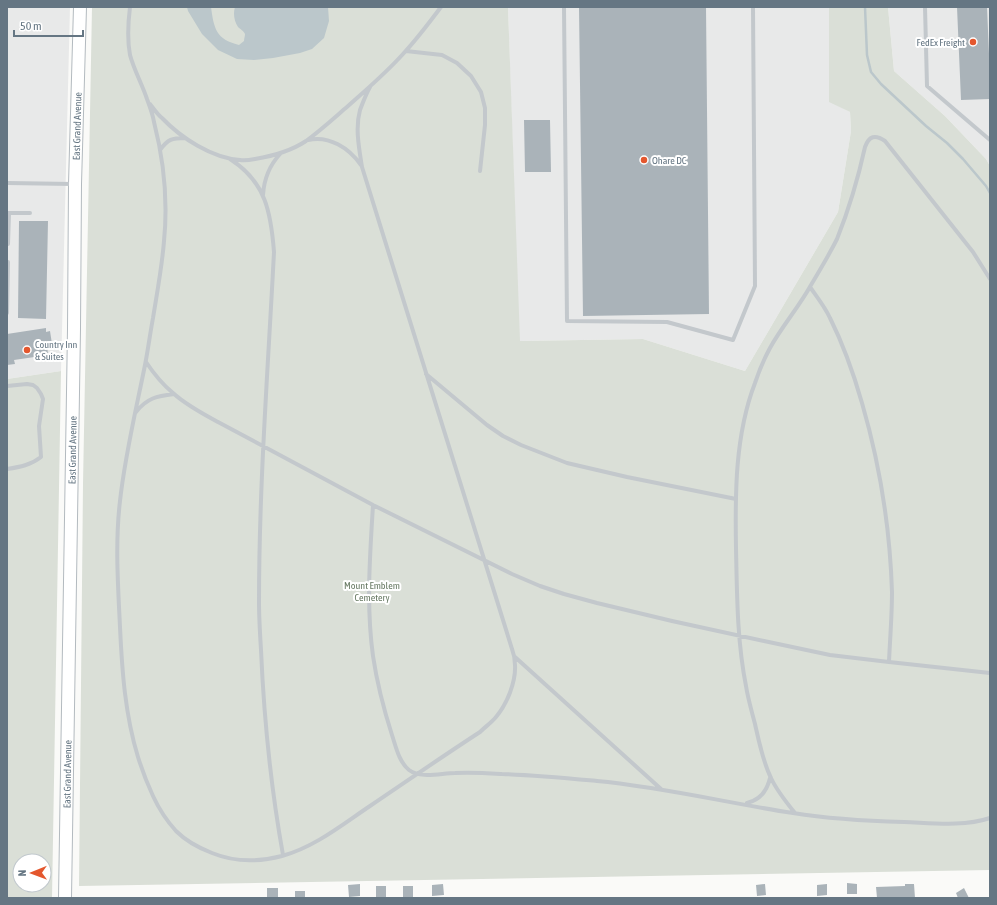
<svg xmlns="http://www.w3.org/2000/svg" width="997" height="905" font-family="'Asap Condensed',sans-serif">
<style>
.built{fill:#e8e9e9}
.green{fill:#dadfd7;fill-rule:evenodd}
.water{fill:#bbc7cb}
.lines{fill:none;stroke-linecap:round;stroke-linejoin:round}
.stream{stroke:#bbc7cb;stroke-width:2.5}
.building{fill:#aab3b9}
.secondary-casing{stroke:#b3babf;stroke-width:14}
.service{stroke:#c3c8cc;stroke-width:4}
.secondary{stroke:#fff;stroke-width:12}
.poi-dot{fill:#e4572e;stroke:#fff;stroke-width:1.5}
.labels{text-anchor:middle;stroke-width:4;stroke-linejoin:round;paint-order:stroke}
.poi-label{font-size:10px;fill:#657683;stroke:#fff;text-anchor:start}
.street-label{font-size:10px;fill:#657683;stroke:#fff}
.park-label{font-size:10px;fill:#687a64;stroke:#fff}
</style>
<rect width="100%" height="100%" fill="#fafaf8"/>
<path class="built" d="M7,7H70L61,371L7,379Z
M508,7H829V101L850,112L851,131L838,212L745,371L643,339L519,341Z
M888,7H990V166L986,159L945,116L894,71Z"/>
<path class="green" d="M92,7H508L520,341L643,339L745,371L838,212L851,131L850,112L829,102V7H888L894,71L945,116L986,159L990,166V870L79,886L83,484Z
M61,371L52,898H7V379ZM20,861H44V885H20Z"/>
<path class="water" d="M187,7H211C214,29 216,39 239,45L244,41C244,39 245,36 245,34C244,31 240,29 238,27C234,21 233,13 235,7H328L329,21L324,38L312,49L300,53L273,58L254,60L237,59L218,50L202,34L188,11Z"/>
<g class="lines">
<path class="stream" d="M865,7L867,55L871,72L881,84L926,126L947,143L963,159L986,186L990,193"/>
</g>
<path class="building" d="M579,7H706L709,314L583,316Z
M957,7H987L990,77V99L961,100Z
M524,120H550L551,172H525Z
M19,221H48L46,319L18,318Z
M46,328V332L50,331L52,344H47L48,355L14,360L15,364L7,365V334Z
M847,883L857,884V894H847Z
M360,884V896L349,897L348,885Z
M443,884L444,895L432,896V885Z
M765,884L766,895L757,896L756,885Z
M827,884V895L817,896V885Z
M905,884H914L915,898H877L876,887L905,886Z
M376,886H386V897H376Z
M403,886H413V897H403Z
M267,888H278V898H267Z
M964,888L969,898H958L956,893Z
M295,891H305V898H295Z"/>
<g class="lines">
<g class="secondary-casing">
<g id="secondary">
<path id="s1" d="M65,898L74,329L75,184L80,7"/>
</g>
</g>
<path class="service" d="M130,7C128,23 127,39 130,55C134,70 142,84 147,99C150,107 153,115 154,122C164,161 168,201 164,241C162,267 157,293 153,318C150,334 148,350 145,365C136,410 125,455 120,501C115,543 118,585 120,627C122,670 125,715 138,757C142,770 147,783 153,796C159,809 166,820 176,831C186,841 199,848 212,853C234,862 259,862 282,856C315,847 343,824 370,806C407,781 443,756 480,732C485,727 491,723 496,717C507,704 516,682 515,665C515,660 514,654 512,649L362,167C359,148 355,128 360,110C363,102 366,94 370,87
M564,7L567,321L667,322L733,340L755,286L753,7
M925,7L927,86L990,140
M406,51L442,55L457,63L471,76L481,92L485,108V125L480,171
M150,104C154,109 157,114 162,118C181,138 212,158 240,160C245,161 250,160 255,159C273,156 291,151 306,141C321,130 334,118 348,106C367,89 386,73 403,54C417,39 429,23 441,7
M308,140C329,135 349,148 361,165
M160,150C168,139 172,138 185,138
M230,159C266,182 271,213 274,252C268,369 259,485 259,602C259,618 260,634 261,650C264,719 271,788 283,855
M7,183L73,184
M263,195C264,179 269,166 280,154
M7,213H9L8,244
M9,213H30
M810,287C817,297 825,307 830,318C843,344 854,375 862,403C880,465 890,528 892,592C892,615 890,639 889,662
M7,313L8,262
M146,362C154,374 162,384 173,393C186,405 203,414 218,422L373,505L512,574L540,586L564,594L597,603L672,621L764,641L830,655L889,662L990,673
M426,374L487,425L503,436L521,445L567,463L627,477L736,499
M7,386L27,384L33,385L37,388L41,394L43,399L39,426L41,457C31,465 20,467 7,469
M136,412C147,398 157,396 174,394
M373,505C370,555 366,606 373,656C377,683 384,710 392,735C396,747 399,762 409,770C421,779 441,773 455,773C471,772 486,773 502,774C534,775 565,778 597,781C663,787 727,803 793,813C830,819 867,821 904,822C932,823 963,827 990,818
M515,657L661,789
M747,803C760,800 767,791 770,778
M795,813C786,802 777,791 771,778C763,762 759,742 755,724C752,712 748,699 746,686C737,641 737,594 736,548C735,494 735,435 755,383C759,371 764,359 770,348C782,326 799,307 811,285C820,270 829,255 837,239C849,209 858,179 865,147C869,136 875,134 885,141L973,252L990,279"/>
<use href="#secondary" class="secondary"/>
</g>
<g class="poi-dot">
<circle cx="973" cy="42" r="4"/>
<circle cx="644" cy="160" r="4"/>
<circle cx="27" cy="350" r="4"/>
</g>
<g class="labels">
<g class="poi-label">
<text x="965" y="46" text-anchor="end">FedEx Freight</text>
<text x="652" y="164">Ohare DC</text>
<text x="35" y="348">Country Inn<tspan x="35" dy="12">&amp; Suites</tspan></text>
</g>
<g class="street-label">
<text dy="4" stroke="none"><textPath href="#s1" startOffset="772">East Grand Avenue</textPath></text>
<text dy="4" stroke="none"><textPath href="#s1" startOffset="448">East Grand Avenue</textPath></text>
<text dy="4" stroke="none"><textPath href="#s1" startOffset="124">East Grand Avenue</textPath></text>
</g>
<g class="park-label">
<text x="372" y="589">Mount Emblem<tspan x="372" dy="12">Cemetery</tspan></text>
</g>
</g>
<rect width="997" height="905" fill="none" stroke="#657683" stroke-width="16"/>
<g transform="translate(32 873) rotate(269)"><circle r="19" fill="#ffffff" stroke="#c1c8cd"/>
<path d="M0-3L7 15L0 10L-7 15Z" fill="#e4572e"/>
<text y="-6" font-size="11" font-weight="bold" text-anchor="middle" fill="#657683">N</text>
</g>
<path d="M14 30v6h69v-6" fill="none" stroke="#657683" stroke-width="2"/>
<text x="20" y="30" font-size="12" fill="#657683" stroke="#ffffff" stroke-width="3" paint-order="stroke">50 m</text>
</svg>
